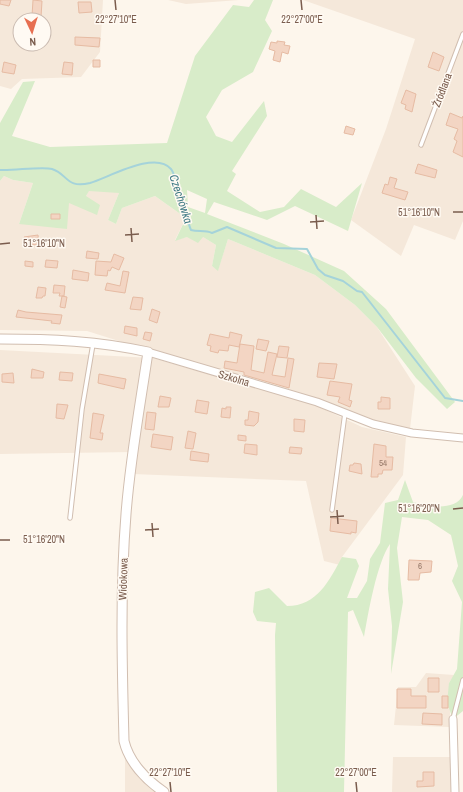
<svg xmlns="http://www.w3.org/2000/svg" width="463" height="792" font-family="'Archivo Narrow',sans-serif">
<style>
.residential{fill:#f5e8da;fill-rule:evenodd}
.green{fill:#d8ecc9;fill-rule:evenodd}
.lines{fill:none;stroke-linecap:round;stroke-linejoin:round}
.stream{stroke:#a5d3da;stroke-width:2}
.building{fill:#f3d5c3;stroke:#e6bba3}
.service-casing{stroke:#d1beb0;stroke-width:5.5}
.minor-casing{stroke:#d1beb0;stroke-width:9}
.tertiary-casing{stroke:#d1beb0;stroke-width:11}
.service{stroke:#fff;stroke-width:3.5}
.minor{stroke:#fff;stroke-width:7}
.tertiary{stroke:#fff;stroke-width:9}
.ticks{fill:none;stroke:#7a5c4d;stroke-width:1.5}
.labels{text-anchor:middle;stroke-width:3;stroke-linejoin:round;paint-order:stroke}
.number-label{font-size:9px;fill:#987a6a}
.street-label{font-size:11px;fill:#7a5c4d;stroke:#fffaf3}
.water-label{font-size:12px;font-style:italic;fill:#437c86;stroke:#fffaf3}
.ticks-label{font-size:10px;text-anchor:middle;fill:#7a5c4d;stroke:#fffaf3;stroke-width:3;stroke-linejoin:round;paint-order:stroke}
</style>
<rect width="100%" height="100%" fill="#fdf6ec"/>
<path class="residential" d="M0,0H103L100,52L81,77L22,79L11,89L0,86ZM20,20H44V44H20Z
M168,0H239L186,4Z
M303,0H463V221L455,240L414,225L401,256L351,220L386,129L415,39Z
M4,176L13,180L33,183L19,224L86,196L92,183L119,193L108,220L116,224L122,208L155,196L186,218L175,240L187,237H203L216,245L212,266L218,270L228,239L315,275L355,305L377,327L415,386L410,429L364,418L87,331L0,330V181Z
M0,350L153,358L315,405L362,427L406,437L403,475L342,557L340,565L324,561L306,481L133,474L132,452L0,454Z
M426,673L454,675L449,683L450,714L449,727L394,725L398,687H416Z
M393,757H452L451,792H392Z
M125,759L140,777L161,792H125Z"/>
<path class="green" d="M254,0H273L265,20L272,31L253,72L222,90L206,117L216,136L232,142L264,101L267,116L232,171L236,174L227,191L260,212L284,207L301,189L336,207L362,183L348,231L295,206L267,220L214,202L207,214L284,244L344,271L386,309L455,402L447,409L416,378L377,327L355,305L315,275L228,239L218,271L212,266L216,245L203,237L198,243L187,237L175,241L186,218L155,196L122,208L116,224L108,220L119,193L89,191L86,196L100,205L97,215L69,203L67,229L19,224L33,183L13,180L4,176L0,181V123L23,82L35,81L12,136L50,147L167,143L195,56L233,5L249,7ZM187,190L207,199L205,213L188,207Z
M405,480L413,502C427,506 455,512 463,495V711L453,719L447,703L449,683L457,669L462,602L452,581L458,566L451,535L428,520L402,517L397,548L403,602L391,674L392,626L388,589L390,544C377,562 368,614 364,637L353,610L348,612L344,792H277L275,635L276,623L257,621L253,612L255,592L269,588L287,606C317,606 329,581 342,557L356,559L359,566L347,598H357L367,581L370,559L380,543L385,503L398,500Z"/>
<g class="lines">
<path class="stream" d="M0,170C13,171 42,166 52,169C68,174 66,189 90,183C108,178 155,150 171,169C177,176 185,216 191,230C198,232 205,230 212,233L227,227L276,248L307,249L318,269L325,275L343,281L357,291L362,292L445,398L463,401"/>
</g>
<path class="building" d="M0,0H11L9,6L0,4Z
M33,0L42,1L41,17L32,16Z
M78,2H91L92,12L79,13Z
M75,37L100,38L99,47L75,45Z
M277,41L285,42L284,45L290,46L288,54L282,52L280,62L273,60L275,51L269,49L271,42L277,43Z
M433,52L444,57L439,71L428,67Z
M93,60H100V67H93Z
M4,62L16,65L14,74L2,72Z
M64,62L73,63L72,75L62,74Z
M406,90L416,94L412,112L405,109L406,105L401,103Z
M450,113L462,118L463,116V157L453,152L457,141L454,139L458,129L446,125Z
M346,126L355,129L353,135L344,133Z
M418,164L437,170L435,178L415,173Z
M390,177L397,179L394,188L408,192L405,200L382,193L385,184L388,185Z
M51,214H60V219H51Z
M38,235L39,245L24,244V237Z
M87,251L99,253L98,259L86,258Z
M114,254L124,258L119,270L112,267L110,271L108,270L107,276L95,275L96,261L111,262Z
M46,260L58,261L57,268L45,267Z
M25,261L33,262V267L25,266Z
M73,270L89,273L88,281L72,279Z
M123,271L129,272L125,293L105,290L107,283L120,286Z
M54,285L65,286L64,296H59L60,293H53Z
M38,287L46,288L45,296H43L42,298H36Z
M62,296L67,297L65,308L60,307Z
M133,297L143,298L141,310L130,309Z
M152,309L160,312L157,323L149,320Z
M18,310L26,312L62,315L60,324L51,323L52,321L16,317Z
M125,326L137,328V336L124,333Z
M145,332L152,333L150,341L143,339Z
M230,332L242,335L239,347L229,345L228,351L219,350L218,353L210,351L211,346L207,345L210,334L229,338Z
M258,339L269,341L266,351L256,349Z
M240,344L254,346L251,370L264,373L268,352L277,354L272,375L285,377L288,358L294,359L289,388L244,375V372L224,368L225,361L237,363Z
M279,346L289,347L287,358L277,357Z
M319,363L337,364L334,379L317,377Z
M32,369L44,372L43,378H31Z
M60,372L73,373L72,381L59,380Z
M13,373L14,383L2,382V374Z
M99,374L126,379L124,389L98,383Z
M330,381L352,384L349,400L352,401L350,407L338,402L340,397L327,395Z
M160,396L171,398L169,407H158Z
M381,397L390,398V409H378V402H381Z
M197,400L209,402L207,414L195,412Z
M57,404L68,405L64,419L56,418Z
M226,407H231L230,418L221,417L222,408L226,409Z
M249,411L259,413L258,422L254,426L245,425V420H248Z
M147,412L156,413L154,430L145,429Z
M93,413L104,415L100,433H103L102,440L90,438Z
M294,419L305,420L304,432L294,431Z
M188,431L196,433L193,449L185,448Z
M153,434L173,437L171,450L151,447Z
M238,435L246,436V441L238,440Z
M245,444L257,445V455L244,453Z
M374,444L386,446V457H393L392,470H383L382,474H378V477H371Z
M290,447L302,448L301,454L289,453Z
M191,451L209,454L208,462L190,460Z
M354,463L361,464L362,474L349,471L350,465H353Z
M331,518L357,521L356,533L351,532V534L330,531Z
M409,560L432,561L431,572L420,573L419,580H408Z
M428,678H439V692H428Z
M397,689H411V696H426V708H397Z
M442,696H448V708H442Z
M423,713L442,714V725L422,724Z
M423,772H434V786L417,787V781H423Z"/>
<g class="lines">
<g class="service-casing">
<path id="service" d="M421,145L463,34
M332,510L345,413
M70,518L82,409L93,344
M453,719L463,680"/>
</g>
<g class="minor-casing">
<path id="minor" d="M148,352L317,402L373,424L412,433L463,438
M453,719L455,792"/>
</g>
<g class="tertiary-casing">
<path id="tertiary" d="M0,339C50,339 99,341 148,352C140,406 130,460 126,514C120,590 122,665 124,741C129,762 146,780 164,792"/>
</g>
<use href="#service" class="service"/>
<use href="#minor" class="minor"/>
<use href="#tertiary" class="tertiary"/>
</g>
<path class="ticks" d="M115,0L116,10M301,0L302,10M453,212H463M316,215L317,229M310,222L324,221M131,228L132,242M125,235L139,234M0,244L10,243M453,509L463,508M337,510L338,524M330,517L344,516M152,523L153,537M145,530L159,529M0,540H10M170,782L171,792M356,782L357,792"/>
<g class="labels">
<g class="number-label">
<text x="383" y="466">54</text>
<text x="420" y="569">6</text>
</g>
<g class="street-label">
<text transform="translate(442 90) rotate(-69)" y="4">Źródlana</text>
<text transform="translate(234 378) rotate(17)" y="4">Szkolna</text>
<text transform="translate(123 579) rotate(-88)" y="4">Widokowa</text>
</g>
<g class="water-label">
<text transform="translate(181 199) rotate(72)" y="4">Czechówka</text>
</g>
</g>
<g class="ticks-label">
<text x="116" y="23">22°27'10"E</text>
<text x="302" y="23">22°27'00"E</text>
<text x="419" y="216">51°16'10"N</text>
<text x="44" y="247">51°16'10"N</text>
<text x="419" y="512">51°16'20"N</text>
<text x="44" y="543">51°16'20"N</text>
<text x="170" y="776">22°27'10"E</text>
<text x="356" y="776">22°27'00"E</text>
</g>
<g transform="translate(32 32) rotate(176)"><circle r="19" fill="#fffaf3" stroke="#cabbb1"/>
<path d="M0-3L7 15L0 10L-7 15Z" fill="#e76f51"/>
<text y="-6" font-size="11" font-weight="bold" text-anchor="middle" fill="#7a5c4d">N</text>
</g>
</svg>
